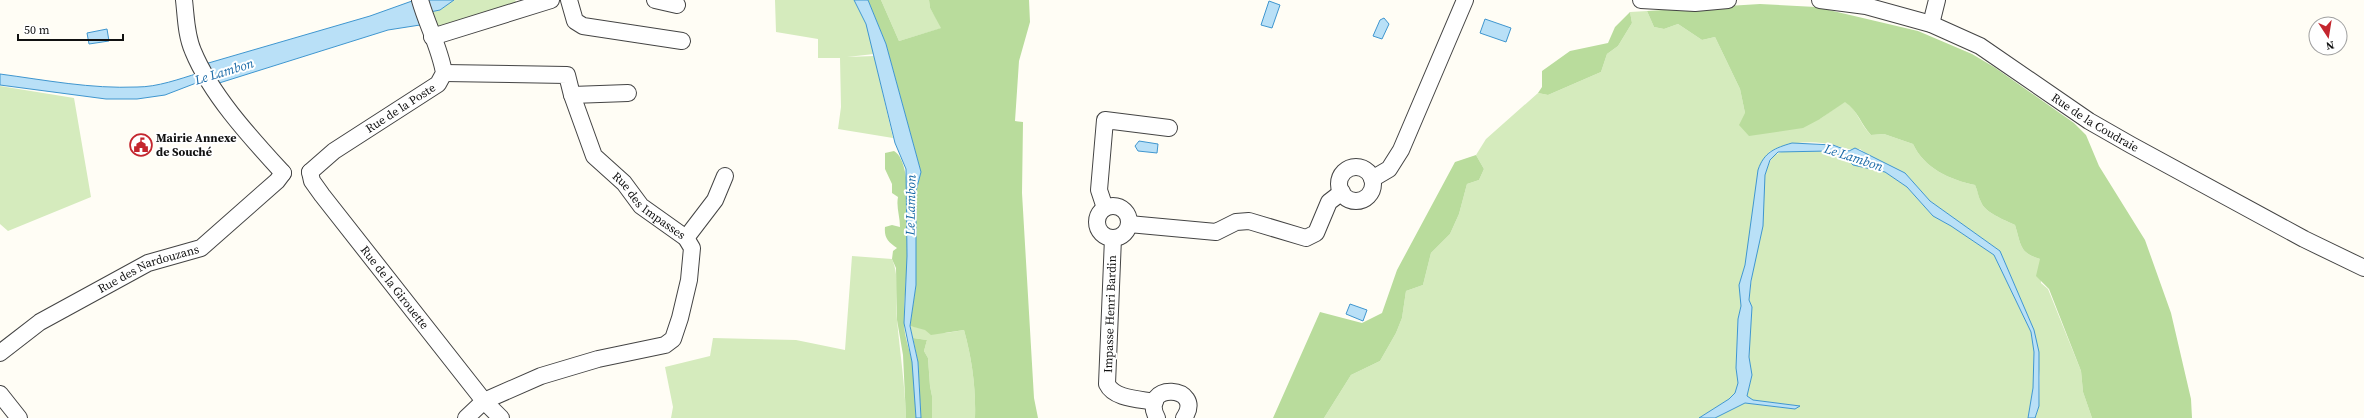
<svg xmlns="http://www.w3.org/2000/svg" width="2364" height="418" font-family="'Source Serif 4',serif">
<style>
.green{fill:#d5ebbd}
.forest{fill:#b9dc9c}
.water{fill:#b9e0f7;stroke:#3f96cf}
.lines{fill:none;stroke-linecap:round;stroke-linejoin:round}
.street-casing{stroke:#444;stroke-width:18}
.street{stroke:#fff;stroke-width:16}
.labels{text-anchor:middle;stroke-width:4;stroke-linejoin:round;paint-order:stroke}
.street-label{font-size:12px;fill:#111;stroke:#fff}
.poi-label{font-size:12px;font-weight:bold;fill:#111;stroke:#fff;text-anchor:start}
.water-label{font-size:13px;font-style:italic;fill:#1768a6;stroke:#fff}
</style>
<rect width="100%" height="100%" fill="#fffdf5"/>
<path class="green" d="M454,0H515L519,5L439,26L436,25L430,12L440,10Z
M775,0H854L866,24L874,54L847,57L874,56L893,138L838,129L841,107L840,58H818V39L776,32Z
M881,0H929L930,8L942,28L899,41Z
M1647,11L1654,27L1664,29L1678,24L1702,40L1715,37L1740,89L1745,113L1820,119L1845,101C1859,112 1859,123 1871,135L1884,134L1913,144C1924,168 1950,180 1975,185C1978,191 1978,196 1981,202C1985,213 2005,220 2015,225C2021,244 2019,253 2040,259L2041,283L2048,289L2081,371L2083,392L2092,418H2035L2039,406L2040,377L2034,330L2000,251L1930,201L1905,173L1872,158L1860,149C1848,151 1844,147 1833,145C1813,140 1787,142 1769,152L1745,265L1739,285L1741,306L1738,319L1736,368L1738,383L1735,393L1729,399L1699,418H1324L1351,375L1380,361L1396,333L1402,318L1406,291L1423,285L1431,253L1450,234L1459,214L1467,184L1479,180L1484,169L1476,155L1486,139L1538,93L1548,95L1601,72L1607,54L1618,46L1632,23L1630,12Z
M0,86L74,98L91,197L8,231L0,224Z
M1793,150L1828,151L1845,157L1853,165L1885,172L1907,187L1933,216L1951,226L1994,255L2031,332L2034,352L2033,388L2028,418H1715L1745,403L1795,409L1799,406L1753,400L1747,396L1752,375L1749,357L1752,307L1749,300L1765,175C1771,156 1773,152 1793,150Z
M852,256L892,259C900,277 895,300 897,320C900,353 905,385 906,418H671L673,407L665,367L710,356L713,338L796,340L845,350Z
M910,326L946,333L964,330C972,359 976,388 975,418H932V396L930,386L928,358L924,351L927,340L913,338Z"/>
<path class="forest" d="M868,0H881L899,41L941,28L930,8L929,0H1029L1030,22L1019,61L1015,121L1023,122L1022,193L1034,398L1038,418H975C976,388 972,359 964,330L931,335L925,330L910,326L916,285V191L921,172L886,44Z
M1760,4L1816,7L1918,31L1972,54L1994,67L2074,123L2086,135L2099,166L2145,240L2171,313L2191,399L2192,418H2092L2083,392L2081,371L2049,289L2036,276L2040,259C2019,253 2021,244 2015,225C2005,220 1985,213 1981,202C1978,197 1978,191 1975,185C1950,180 1924,168 1913,144L1884,134L1871,135C1860,123 1859,112 1845,102L1820,119L1803,128L1749,136L1739,125L1745,113L1740,89L1715,37L1702,40L1678,24L1664,29L1654,27L1647,11Z
M1630,12L1632,23L1618,46L1607,54L1601,72L1548,95L1538,93L1542,87V71L1570,51L1608,43L1615,27Z
M894,151C920,165 903,291 904,322C904,335 909,348 912,361C915,379 915,399 916,418H906L903,355L897,320L896,268L892,259L893,251L897,248C888,242 884,238 885,227L892,225L900,227C900,216 896,207 898,197L892,193V184L885,169V153Z
M1476,155L1484,169L1479,180L1467,184L1459,214L1450,234L1431,253L1423,285L1406,291L1402,318L1396,333L1380,361L1351,375L1324,418H1273L1320,312L1362,323L1382,313L1397,270L1455,162Z
M913,338L927,340L924,351L928,358L930,386L932,396V418H921L918,362Z"/>
<path class="water" d="M427,0H454L440,10L430,12Z
M854,0H868L886,44L921,172L916,191V285L910,326L918,362L921,418H916L912,362L904,323L907,256L906,169L895,143L866,24Z
M412,1L420,25L388,30L216,84L204,80L165,95L137,99H106L0,85V74C45,80 91,89 137,87C158,87 179,79 199,73L205,64L370,16Z
M1269,1L1280,5L1272,28L1261,25Z
M1384,18L1389,24L1382,39L1373,36L1380,20Z
M1485,19L1511,28L1506,42L1480,33Z
M107,29L109,41L89,44L87,33Z
M1139,141L1158,144L1157,153L1138,151L1135,146Z
M1792,143L1833,145L1849,151L1855,148L1905,173L1930,201L2000,251L2034,330L2039,352V406L2035,418H2028L2033,388L2034,352L2031,332L1994,255L1951,226L1933,216L1907,187L1885,172L1853,165L1845,157L1828,151L1778,152L1770,160L1765,175L1763,226L1751,281L1749,300L1752,307L1749,357L1752,375L1747,396L1753,400L1800,406L1795,409L1745,403L1715,418H1699L1729,399L1735,393L1738,383L1736,368L1738,319L1741,306L1739,285L1745,265L1758,170C1764,152 1775,148 1792,143Z
M1350,304L1367,310L1363,321L1346,314Z"/>
<g class="lines">
<g class="street-casing">
<g id="street">
<path d="M184,0C186,17 186,35 193,51C211,95 251,138 283,173"/>
<path d="M569,0L575,21L583,26L682,41"/>
<path d="M655,0L677,5"/>
<path d="M1641,0L1695,3L1728,0"/>
<path id="s1" d="M1820,0L1866,6L1931,24L1980,46L2089,121L2131,145L2304,239L2364,268"/>
<path d="M1931,24L1937,0"/>
<path d="M432,37L551,0"/>
<path id="s2" d="M444,73L567,75L572,95L594,156L624,183L641,206L686,238L692,248L689,280L680,318L673,339L665,345L598,359L541,376L484,401L466,418"/>
<path d="M572,95L628,93"/>
<circle cx="1356" cy="184" r="17"/>
<path id="s3" d="M310,172L312,181L322,195L484,401L501,418"/>
<path id="s4" d="M310,172L334,151L438,84L444,73C440,48 427,25 420,0"/>
<path d="M1372,179L1389,169L1401,150L1465,0"/>
<circle cx="1113" cy="222" r="16"/>
<path d="M1105,208L1099,190L1105,120L1169,128"/>
<path d="M1129,224L1216,232L1236,222L1249,221L1306,238L1316,233L1329,202L1342,192"/>
<path d="M686,238L715,200L725,176"/>
<path d="M1113,238L1107,384C1114,399 1140,399 1155,402"/>
<path id="s5" d="M0,353L40,322L148,263L201,248L277,181L283,173"/>
<path d="M0,394L19,418"/>
<path d="M1157,418C1138,381 1206,385 1184,418"/>
</g>
</g>
<use href="#street" class="street"/>
</g>
<defs>
<g id="civic-ring" transform="scale(1.15)"><circle r="9.5" fill="#fff" stroke="#c4262e" stroke-width="1.5"/><path d="M-.6-6.5H3V-4.5H.6V-3L4-1V1h2V6H-6V1h2V-1L-.6-3ZM-1.2 2.5V6h2.4V2.5Z" fill="#c4262e"/></g>
</defs>
<g fill-rule="evenodd">
<use href="#civic-ring" x="141" y="145"/>
</g>
<g class="labels">
<g class="street-label">
<text dy="4" stroke="none"><textPath href="#s4" startOffset="111">Rue de la Poste</textPath></text>
<text dy="4" stroke="none"><textPath href="#s1" startOffset="306">Rue de la Coudraie</textPath></text>
<text dy="4" stroke="none"><textPath href="#s2" startOffset="283">Rue des Impasses</textPath></text>
<text dy="4" stroke="none"><textPath href="#s5" startOffset="172">Rue des Nardouzans</textPath></text>
<text dy="4" stroke="none"><textPath href="#s3" startOffset="144">Rue de la Girouette</textPath></text>
<text transform="translate(1110 314) rotate(-88)" y="4">Impasse Henri Bardin</text>
</g>
<g class="poi-label">
<text x="156" y="142">Mairie Annexe<tspan x="156" dy="14">de Souché</tspan></text>
</g>
<g class="water-label">
<text transform="translate(224 71) rotate(-17)" y="5">Le Lambon</text>
<text transform="translate(1854 157) rotate(18)" y="5">Le Lambon</text>
<text transform="translate(910 205) rotate(-89)" y="5">Le Lambon</text>
</g>
</g>
<g transform="translate(2328 36) rotate(168)"><circle r="19" fill="#ffffff" stroke="#a0a0a0"/>
<path d="M0-3L7 15L0 10L-7 15Z" fill="#c4262e"/>
<text y="-6" font-size="11" font-weight="bold" text-anchor="middle" fill="#111111">N</text>
</g>
<path d="M18 34v6h105v-6" fill="none" stroke="#111111" stroke-width="2"/>
<text x="24" y="34" font-size="12" fill="#111111" stroke="#ffffff" stroke-width="3" paint-order="stroke">50 m</text>
</svg>
